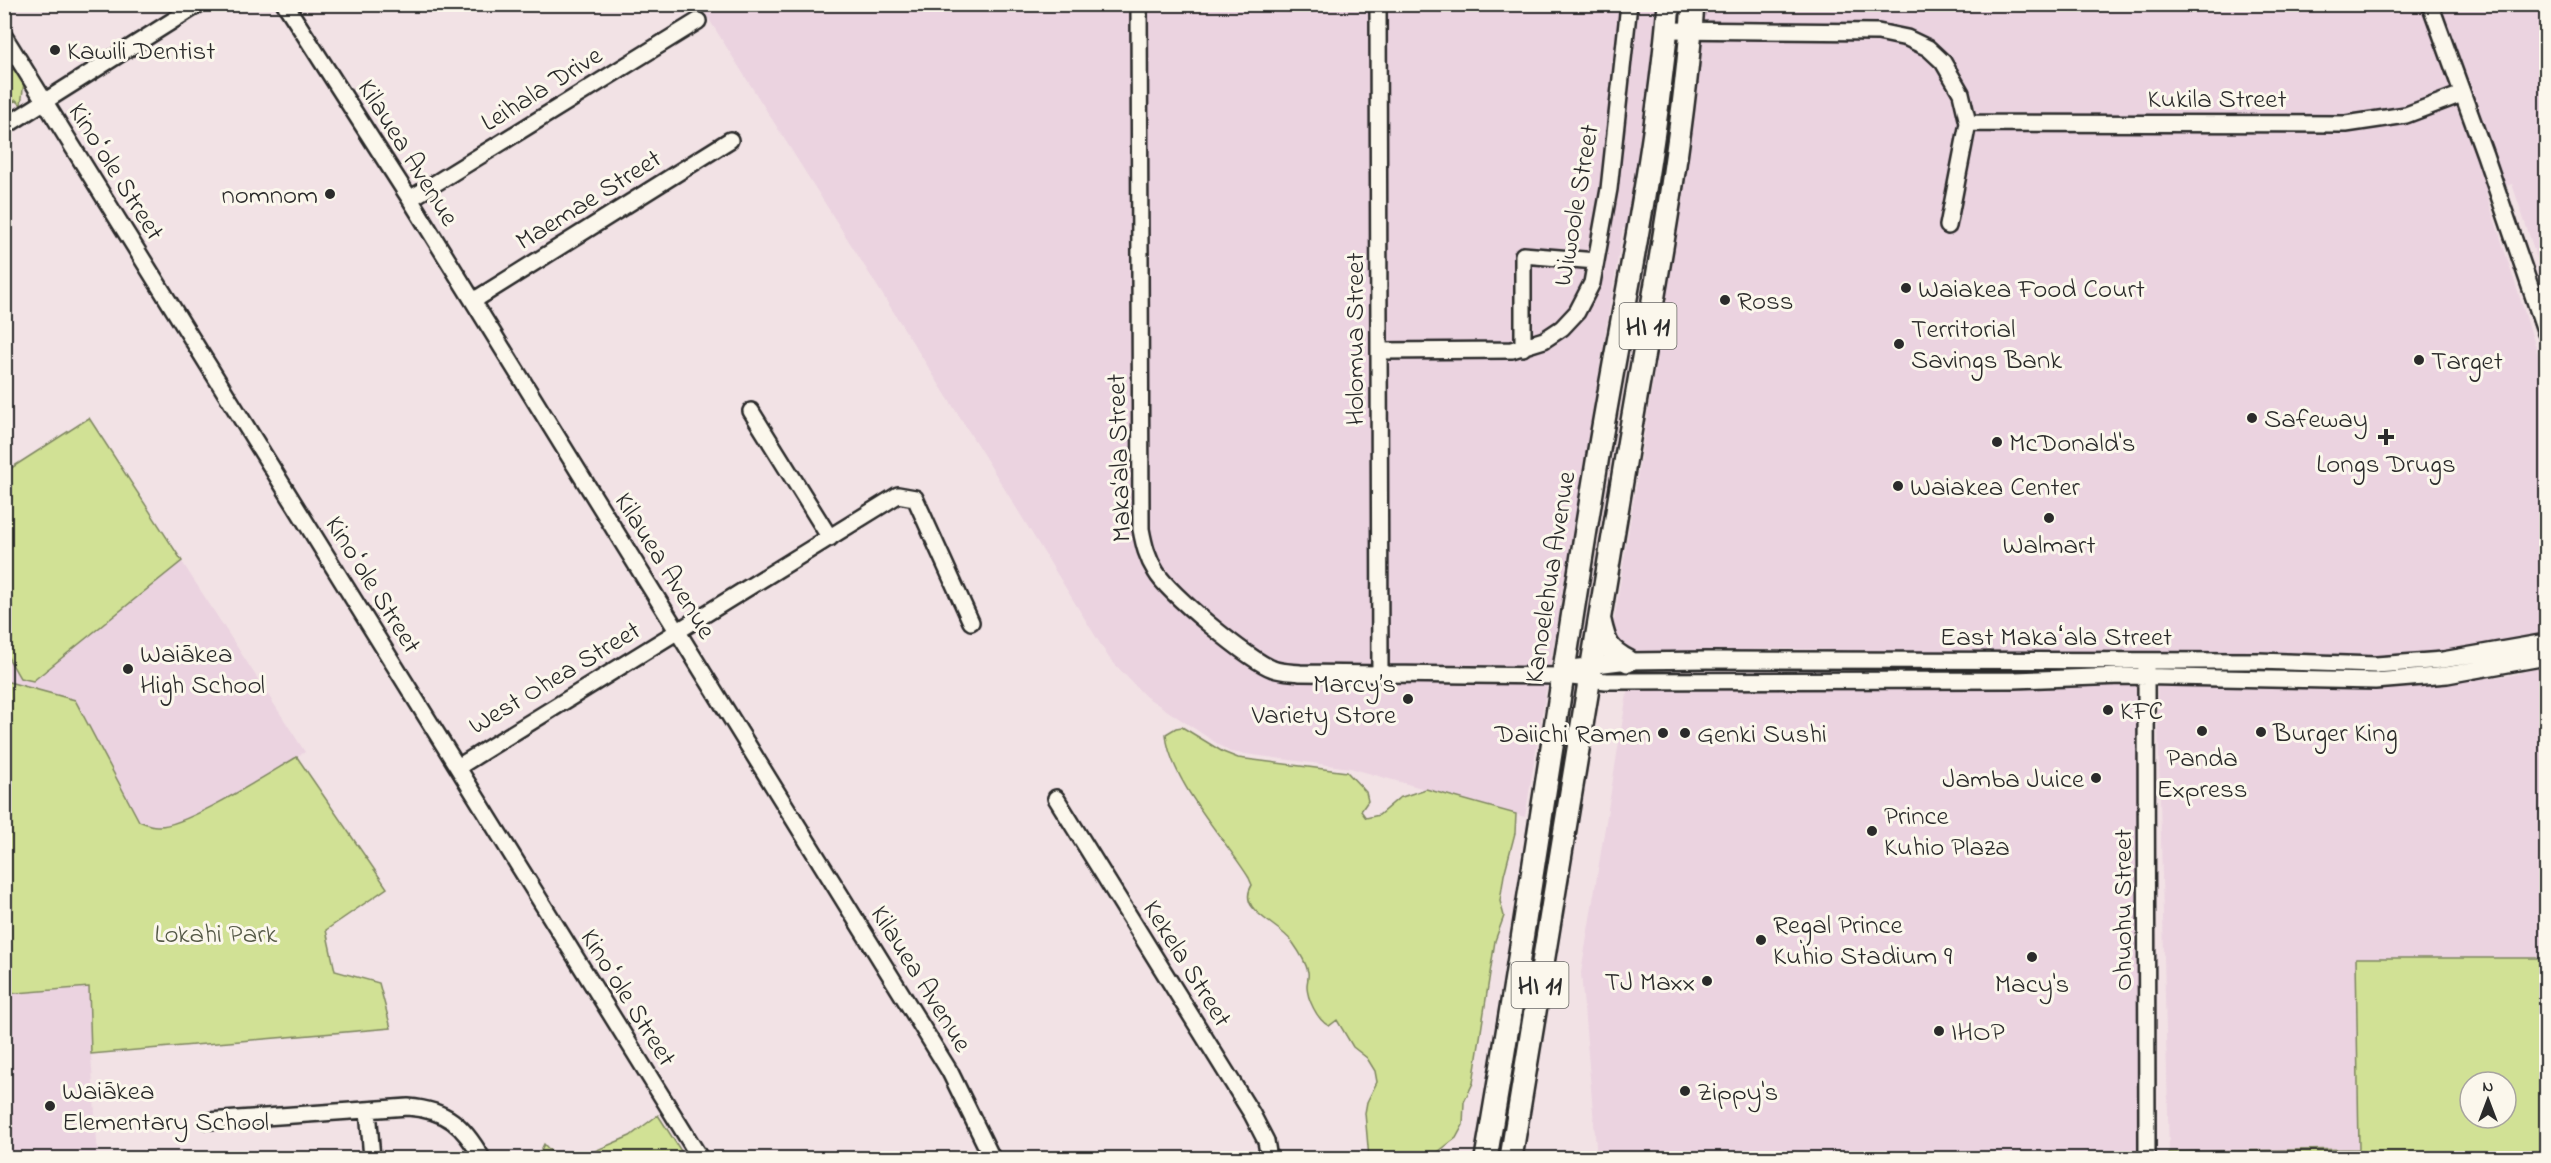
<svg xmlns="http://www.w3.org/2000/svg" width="2551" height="1163" font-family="'Indie Flower',sans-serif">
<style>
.built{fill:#ebd3e0}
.green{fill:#d1e195;stroke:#7e8660;stroke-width:1.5;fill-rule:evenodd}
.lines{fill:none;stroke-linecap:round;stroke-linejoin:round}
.minor-casing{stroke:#2b2b2b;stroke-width:20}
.highway-casing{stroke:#2b2b2b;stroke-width:26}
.minor{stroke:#fbf7ec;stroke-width:15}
.highway{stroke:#fbf7ec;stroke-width:21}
.poi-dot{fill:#2b2b2b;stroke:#fbf7ec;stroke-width:2}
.labels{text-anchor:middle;stroke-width:6;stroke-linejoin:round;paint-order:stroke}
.shield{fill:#fbf7ec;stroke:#696865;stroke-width:1.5}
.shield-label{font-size:26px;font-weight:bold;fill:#2b2b2b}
.poi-label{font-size:27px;fill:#2b2b2b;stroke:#fbf7ec;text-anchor:start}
.street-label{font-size:27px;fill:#2b2b2b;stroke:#fbf7ec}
.park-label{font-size:27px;fill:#545846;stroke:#fbf7ec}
</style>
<rect width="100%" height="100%" fill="#f2e2e5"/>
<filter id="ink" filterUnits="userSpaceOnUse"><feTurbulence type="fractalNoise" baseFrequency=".0167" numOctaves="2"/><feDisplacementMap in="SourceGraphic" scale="12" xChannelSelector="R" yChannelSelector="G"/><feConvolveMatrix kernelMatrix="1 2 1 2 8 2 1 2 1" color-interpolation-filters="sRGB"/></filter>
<g filter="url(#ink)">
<path class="built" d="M700,5H2546V285L2512,184L2486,193L2546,379V634L2490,647L2392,660L1784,649L1625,653L1615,642L1613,627L1677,232L1623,228L1525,817L1350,768L1230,752L1145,696L1109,658L983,454Z
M89,418L305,752L87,881L91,1054L98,1158H5V472Z
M2546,665V958H2356L2359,1149L2169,1152L2157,681L2377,689L2513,675Z
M2141,682L2140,1158H1597L1581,973L1628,688Z"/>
<path class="green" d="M17,68L24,82L21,105L16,100L5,107V98L9,95L5,88V73Z
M89,418L182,561L33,681L20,678L5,652V472Z
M5,681L75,700L139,821C144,823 151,826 157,826C183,829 271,772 297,757L387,888L326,930L335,971L379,983L391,1028L91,1054L89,987L5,994Z
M1182,727L1223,752L1238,758L1347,772L1366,792L1368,801L1361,811L1366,818L1379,815L1399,798L1426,789L1516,814L1515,833L1504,875L1500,901L1504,916L1495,941L1473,1083L1464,1102L1463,1125L1456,1138L1430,1158H1369L1365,1113L1367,1102L1377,1082L1375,1071L1367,1058L1353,1047L1337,1020L1329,1026C1317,1020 1307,998 1307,986C1307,981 1309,977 1308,972C1306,963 1298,950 1293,943C1278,922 1236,911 1252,885L1249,878C1225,839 1169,779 1166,734L1176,728Z
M2356,958H2546V1158H2169V1152L2359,1149ZM2470,1082H2506V1118H2470Z
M658,1115L681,1151L682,1158H537L544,1144L556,1157H581L630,1136Z"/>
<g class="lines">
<g class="minor-casing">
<path id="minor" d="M285,4L410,199L950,1072L992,1158
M1139,4L1141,529C1144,545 1147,558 1156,572C1168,593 1250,661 1273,669C1281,672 1291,672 1300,673L1563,676L1606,681L2015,680L2122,676L2375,681L2447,675L2546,657
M1378,4L1380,674
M2430,4L2485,155L2546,333
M1667,30L1878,32L1907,38L1928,48L1943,62L1961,93L1968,123L1948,226
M4,36L700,1158
M1968,123L2346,124L2406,115L2462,94
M4,127L199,4
M410,199L698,21
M473,301L730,140
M1523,348V255L1596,261
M1380,351L1512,350L1544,340L1562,328L1577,312L1592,283L1609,189L1629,4
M751,411L830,538
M2146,667L2147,1158
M1564,669L1628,661L1707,660L2258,661L2376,665L2443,660L2546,642
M458,767L898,495L915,498L971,622
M1056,798L1252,1114L1266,1141L1269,1158
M368,1110L372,1158
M208,1121L408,1107C447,1110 463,1125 482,1158"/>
</g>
<g class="highway-casing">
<path id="highway" d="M1600,621C1605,643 1607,650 1628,661
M1486,1158C1526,929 1558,698 1596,468C1621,314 1656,160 1669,4
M1511,1158C1550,927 1587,695 1625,463C1650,311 1682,158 1693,4"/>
</g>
<use href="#minor" class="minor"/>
<use href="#highway" class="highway"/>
</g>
</g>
<g class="poi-dot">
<circle cx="55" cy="50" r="6"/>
<circle cx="330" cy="194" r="6"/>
<circle cx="1906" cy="288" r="6"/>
<circle cx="1725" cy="300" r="6"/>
<circle cx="1899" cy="344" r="6"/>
<circle cx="2419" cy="360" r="6"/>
<circle cx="2252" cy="418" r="6"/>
<path d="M2383 428h6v6h6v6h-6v6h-6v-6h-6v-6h6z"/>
<circle cx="1997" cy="442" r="6"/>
<circle cx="1898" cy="486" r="6"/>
<circle cx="2049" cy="518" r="6"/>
<circle cx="128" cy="669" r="6"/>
<circle cx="1408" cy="699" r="6"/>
<circle cx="2108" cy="710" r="6"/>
<circle cx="2202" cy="731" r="6"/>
<circle cx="2261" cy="732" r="6"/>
<circle cx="1663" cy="733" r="6"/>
<circle cx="1685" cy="733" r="6"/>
<circle cx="2096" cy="778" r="6"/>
<circle cx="1872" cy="831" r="6"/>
<circle cx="1761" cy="940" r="6"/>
<circle cx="2032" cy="957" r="6"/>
<circle cx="1707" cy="981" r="6"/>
<circle cx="1939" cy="1031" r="6"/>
<circle cx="1685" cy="1091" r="6"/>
<circle cx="50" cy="1106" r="6"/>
</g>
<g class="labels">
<g class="shield">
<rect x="1619.5" y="303" width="57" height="46" rx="4.5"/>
<rect x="1511.5" y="962" width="57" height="46" rx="4.5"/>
</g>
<g class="shield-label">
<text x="1648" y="335">HI 11</text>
<text x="1540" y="994">HI 11</text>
</g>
<g class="poi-label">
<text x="67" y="59">Kawili Dentist</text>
<text x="318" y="203" text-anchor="end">nomnom</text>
<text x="1918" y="297">Waiakea Food Court</text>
<text x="1737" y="309">Ross</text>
<text x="1911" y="337">Territorial<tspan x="1911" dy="31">Savings Bank</tspan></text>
<text x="2431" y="369">Target</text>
<text x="2264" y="427">Safeway</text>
<text x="2009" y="451">McDonald's</text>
<text x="2386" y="472" text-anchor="middle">Longs Drugs</text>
<text x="1910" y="495">Waiakea Center</text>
<text x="2049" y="553" text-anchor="middle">Walmart</text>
<text x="140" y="662">Waiākea<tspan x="140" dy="31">High School</tspan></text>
<text x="1396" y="692" text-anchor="end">Marcy’s<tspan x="1396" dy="31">Variety Store</tspan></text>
<text x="2120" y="719">KFC</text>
<text x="2273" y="741">Burger King</text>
<text x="1651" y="742" text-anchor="end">Daiichi Ramen</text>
<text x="1697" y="742">Genki Sushi</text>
<text x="2202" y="766" text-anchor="middle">Panda<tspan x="2202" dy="31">Express</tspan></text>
<text x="2084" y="787" text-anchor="end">Jamba Juice</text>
<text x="1884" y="824">Prince<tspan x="1884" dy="31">Kuhio Plaza</tspan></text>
<text x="1773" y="933">Regal Prince<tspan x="1773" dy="31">Kuhio Stadium 9</tspan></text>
<text x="1695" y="990" text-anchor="end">TJ Maxx</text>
<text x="2032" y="992" text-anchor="middle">Macy's</text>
<text x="1951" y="1040">IHOP</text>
<text x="62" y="1099">Waiākea<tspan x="62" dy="31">Elementary School</tspan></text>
<text x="1697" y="1100">Zippy's</text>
</g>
<g class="street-label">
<text transform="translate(541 88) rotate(-32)" y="9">Leihala Drive</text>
<text x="2217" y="107">Kukila Street</text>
<text transform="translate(409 152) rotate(58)" y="9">Kilauea Avenue</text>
<text transform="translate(117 171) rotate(58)" y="9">Kinoʻole Street</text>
<text transform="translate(588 199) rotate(-32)" y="9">Maemae Street</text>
<text transform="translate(1575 205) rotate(-80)" y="9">Wiwoole Street</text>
<text transform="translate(1354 339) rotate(-90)" y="9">Holomua Street</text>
<text transform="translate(1118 458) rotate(-92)" y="9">Maka‘ala Street</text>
<text transform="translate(666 565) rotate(58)" y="9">Kilauea Avenue</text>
<text transform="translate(1549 577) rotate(-81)" y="9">Kanoelehua Avenue</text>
<text transform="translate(374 584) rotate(58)" y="9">Kinoʻole Street</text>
<text x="2056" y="645">East Makaʻala Street</text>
<text transform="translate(554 677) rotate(-31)" y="9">West Ohea Street</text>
<text transform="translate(2122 910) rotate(-90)" y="9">Ohuohu Street</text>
<text transform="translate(1188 963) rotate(58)" y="9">Kekela Street</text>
<text transform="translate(922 978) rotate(58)" y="9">Kilauea Avenue</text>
<text transform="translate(629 997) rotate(58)" y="9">Kinoʻole Street</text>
</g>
<g class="park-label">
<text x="216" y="942">Lokahi Park</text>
</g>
</g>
<rect width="2551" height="1163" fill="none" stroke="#fbf7ec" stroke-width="24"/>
<rect x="12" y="12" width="2527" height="1139" fill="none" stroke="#2b2b2b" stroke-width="2" filter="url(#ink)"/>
<g transform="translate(2488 1100)"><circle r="28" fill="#fbf7ec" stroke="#a8a59f" stroke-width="1.5"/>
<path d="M0-4.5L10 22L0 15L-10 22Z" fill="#2b2b2b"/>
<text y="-9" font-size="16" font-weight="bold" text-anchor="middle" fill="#2b2b2b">N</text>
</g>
</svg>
